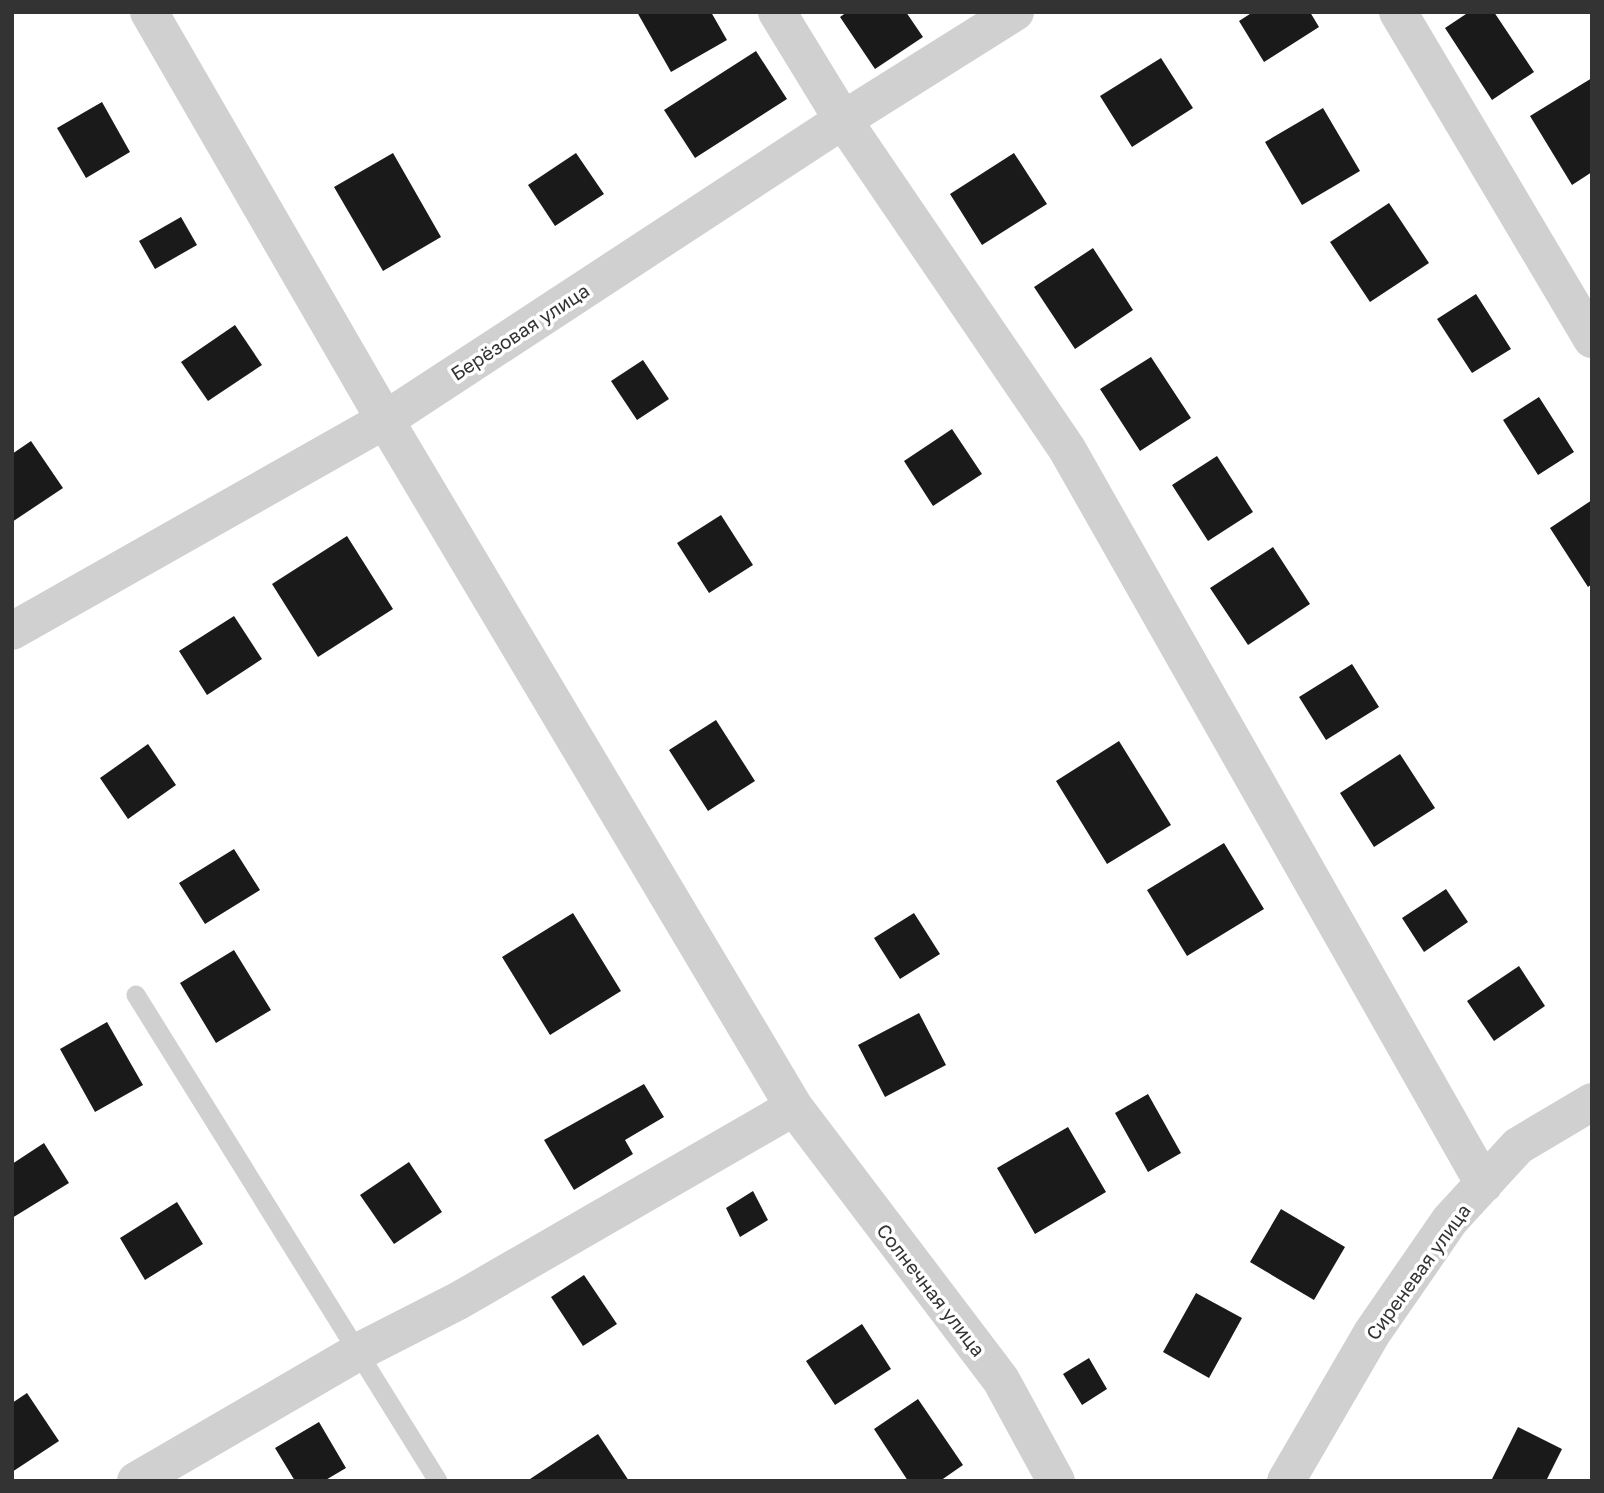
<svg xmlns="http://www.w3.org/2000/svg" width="1604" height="1493" font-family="'Golos Text',sans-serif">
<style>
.building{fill:#1a1a1a}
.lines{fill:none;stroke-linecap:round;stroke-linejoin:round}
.lane{stroke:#d0d0d0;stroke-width:19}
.street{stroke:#d0d0d0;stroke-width:38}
.labels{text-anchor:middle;stroke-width:7;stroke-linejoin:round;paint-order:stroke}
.street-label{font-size:19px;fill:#333;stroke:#fff}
</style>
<rect width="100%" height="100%" fill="#fff"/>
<path class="building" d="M637,12H711L727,40L671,72Z
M847,12H906L923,37L875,69L840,17Z
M1253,12H1310L1319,27L1264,62L1239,21Z
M1469,12H1494L1534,72L1492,100L1445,28Z
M756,51L787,99L695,158L664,110Z
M1161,58L1193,108L1132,147L1100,96Z
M1592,78V172L1572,185L1530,116Z
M102,102L130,152L86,178L57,128Z
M1323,108L1360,171L1302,205L1265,142Z
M393,153L441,237L383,271L334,187Z
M576,153L604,194L555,226L528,185Z
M1014,153L1047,204L982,245L950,194Z
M1389,203L1429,263L1370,302L1330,242Z
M181,217L197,245L155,269L139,241Z
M1093,248L1133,310L1075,349L1034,287Z
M1476,294L1511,349L1472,373L1437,319Z
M235,325L262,365L208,401L181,362Z
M1151,357L1191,418L1140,451L1100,389Z
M643,360L669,399L637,420L611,381Z
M1539,397L1574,452L1538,475L1503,420Z
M952,429L982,474L933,506L904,461Z
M31,441L63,488L12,522V454Z
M1217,456L1253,512L1208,541L1172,485Z
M1592,500V584L1588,587L1550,528Z
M721,515L753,565L709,593L677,543Z
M347,536L393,609L318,657L272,584Z
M1273,547L1310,604L1248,645L1210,588Z
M234,616L262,659L207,695L179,651Z
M1352,664L1379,707L1326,740L1299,697Z
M716,720L755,781L708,811L669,750Z
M1119,741L1171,825L1107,864L1056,781Z
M148,744L176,785L128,819L100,778Z
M1400,754L1435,808L1374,847L1340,793Z
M1224,843L1264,909L1187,956L1147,890Z
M234,849L260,890L205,924L179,883Z
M1446,889L1468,922L1424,952L1402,918Z
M573,913L621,991L550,1035L502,957Z
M914,913L940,954L900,979L874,938Z
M234,950L271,1010L216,1043L180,983Z
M1519,966L1545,1006L1494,1041L1467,1001Z
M919,1013L946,1065L885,1097L858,1045Z
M107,1022L143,1085L95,1112L60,1049Z
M644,1084L664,1117L625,1140L633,1154L574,1190L544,1140Z
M1148,1094L1181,1153L1148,1172L1115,1113Z
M1068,1127L1106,1192L1035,1234L997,1168Z
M44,1143L69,1183L12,1218V1164Z
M409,1162L442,1212L394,1244L360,1195Z
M753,1191L768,1220L740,1237L726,1208Z
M177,1202L203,1244L145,1280L120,1238Z
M1281,1209L1345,1247L1314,1300L1250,1262Z
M584,1275L617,1324L583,1346L551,1297Z
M1196,1293L1242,1318L1209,1378L1163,1352Z
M862,1324L891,1369L835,1405L806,1361Z
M1089,1358L1107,1389L1082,1405L1063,1374Z
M27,1393L59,1441L12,1472V1403Z
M918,1399L963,1465L940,1481H908L874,1429Z
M319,1422L346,1468L324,1481H295L275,1448Z
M1518,1427L1562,1449L1546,1481H1491Z
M598,1434L629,1481H527Z"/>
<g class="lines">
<path class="lane" d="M136,995L438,1481"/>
<path class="street" d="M149,12L385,420L794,1107L1001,1380L1056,1481
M777,12L843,120L1067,449L1484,1184
M1398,12L1592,339
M12,631L385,420L843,120L1015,12
M136,1481L358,1352L458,1301L794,1107
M1286,1481L1372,1333L1450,1220L1518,1146L1592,1102"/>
</g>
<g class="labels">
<g class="street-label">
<text transform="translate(520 332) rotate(-33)" y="7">Берёзовая улица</text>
<text transform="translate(1418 1272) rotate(-54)" y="7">Сиреневая улица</text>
<text transform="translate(931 1290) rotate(52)" y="7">Солнечная улица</text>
</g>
</g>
<rect width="1604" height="1493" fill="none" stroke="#333333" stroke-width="28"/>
</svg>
